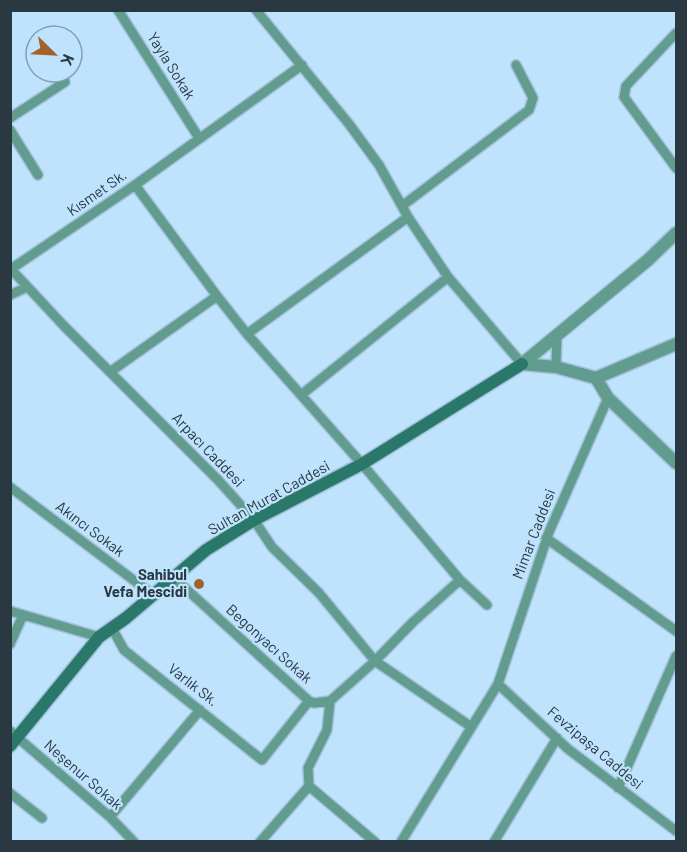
<svg xmlns="http://www.w3.org/2000/svg" width="687" height="852" font-family="Barlow,sans-serif">
<style>
.lines{fill:none;stroke-linecap:round;stroke-linejoin:round}
.minor-casing{stroke:#a1c1d8;stroke-width:12}
.tertiary-casing{stroke:#a1c1d8;stroke-width:15}
.secondary-casing{stroke:#a1c1d8;stroke-width:15}
.minor{stroke:#619c8f;stroke-width:9}
.tertiary{stroke:#619c8f;stroke-width:12}
.secondary{stroke:#2a786a;stroke-width:12}
.poi-dot{fill:#a2622a;stroke:#bfe3fd;stroke-width:2}
.labels{text-anchor:middle;stroke-width:4.5;stroke-linejoin:round;paint-order:stroke}
.street-label{font-size:15px;fill:#2a3842;stroke:#bfe3fd}
.poi-label{font-size:15px;font-weight:bold;fill:#2a3842;stroke:#bfe3fd;text-anchor:end}
</style>
<rect width="100%" height="100%" fill="#bfe3fd"/>
<g class="lines">
<g class="minor-casing">
<path id="minor" d="M118,10L199,138
M256,10L349,124L379,165L408,217
M676,33L626,86L624,97L676,168
M10,118L65,82
M10,130L38,175
M135,185L217,296
M402,206L529,110L533,98L516,65
M10,268L64,326L218,480L254,520L272,547L319,593L375,661L470,726
M11,269L135,185L302,65
M448,277L408,217L247,334L362,464L460,580L487,605
M10,295L27,287
M556,367L557,334
M110,372L217,296L247,334
M301,395L448,277L522,364
M10,487L152,594
M546,538L676,631
M174,578L309,701L314,703L330,701L375,661L413,622L460,580
M10,611L99,637
M112,628L124,650L262,760L309,701
M10,644L23,615
M498,684L568,749L676,831
M10,731L110,817L134,842
M309,786L375,842
M618,788L676,656
M10,793L42,818
M110,817L200,710
M260,842L309,786L308,768L327,730L330,701
M401,842L498,684L549,532L608,398
M494,842L557,738"/>
</g>
<g class="tertiary-casing">
<path id="tertiary" d="M522,364L648,260L676,233
M522,364L556,367L596,378
M596,378L608,398L676,463
M596,378L676,344"/>
</g>
<g class="secondary-casing">
<path id="secondary" d="M10,746L99,637L126,618L206,550L254,520L362,464L522,364"/>
</g>
<use href="#minor" class="minor"/>
<use href="#tertiary" class="tertiary"/>
<use href="#secondary" class="secondary"/>
</g>
<circle class="poi-dot" cx="199" cy="584" r="6"/>
<g class="labels">
<g class="street-label">
<text transform="translate(171 66) rotate(58)" y="5">Yayla Sokak</text>
<text transform="translate(97 193) rotate(-35)" y="5">Kısmet Sk.</text>
<text transform="translate(208 450) rotate(46)" y="5">Arpacı Caddesi</text>
<text transform="translate(269 498) rotate(-29)" y="5">Sultan Murat Caddesi</text>
<text transform="translate(90 529) rotate(37)" y="5">Akıncı Sokak</text>
<text transform="translate(534 534) rotate(-69)" y="5">Mimar Caddesi</text>
<text transform="translate(269 644) rotate(42)" y="5">Begonyacı Sokak</text>
<text transform="translate(193 685) rotate(38)" y="5">Varlık Sk.</text>
<text transform="translate(595 748) rotate(40)" y="5">Fevzipaşa Caddesi</text>
<text transform="translate(83 775) rotate(41)" y="5">Neşenur Sokak</text>
</g>
<g class="poi-label">
<text x="187" y="580">Sahibul<tspan x="187" dy="17">Vefa Mescidi</tspan></text>
</g>
</g>
<rect width="687" height="852" fill="none" stroke="#2a3842" stroke-width="24"/>
<g transform="translate(54 54) rotate(114)"><circle r="28" fill="#bfe3fd" stroke="#839fb2" stroke-width="1.5"/>
<path d="M0-4.5L10 22L0 15L-10 22Z" fill="#a2622a"/>
<text y="-9" font-size="16" font-weight="bold" text-anchor="middle" fill="#2a3842">K</text>
</g>
</svg>
